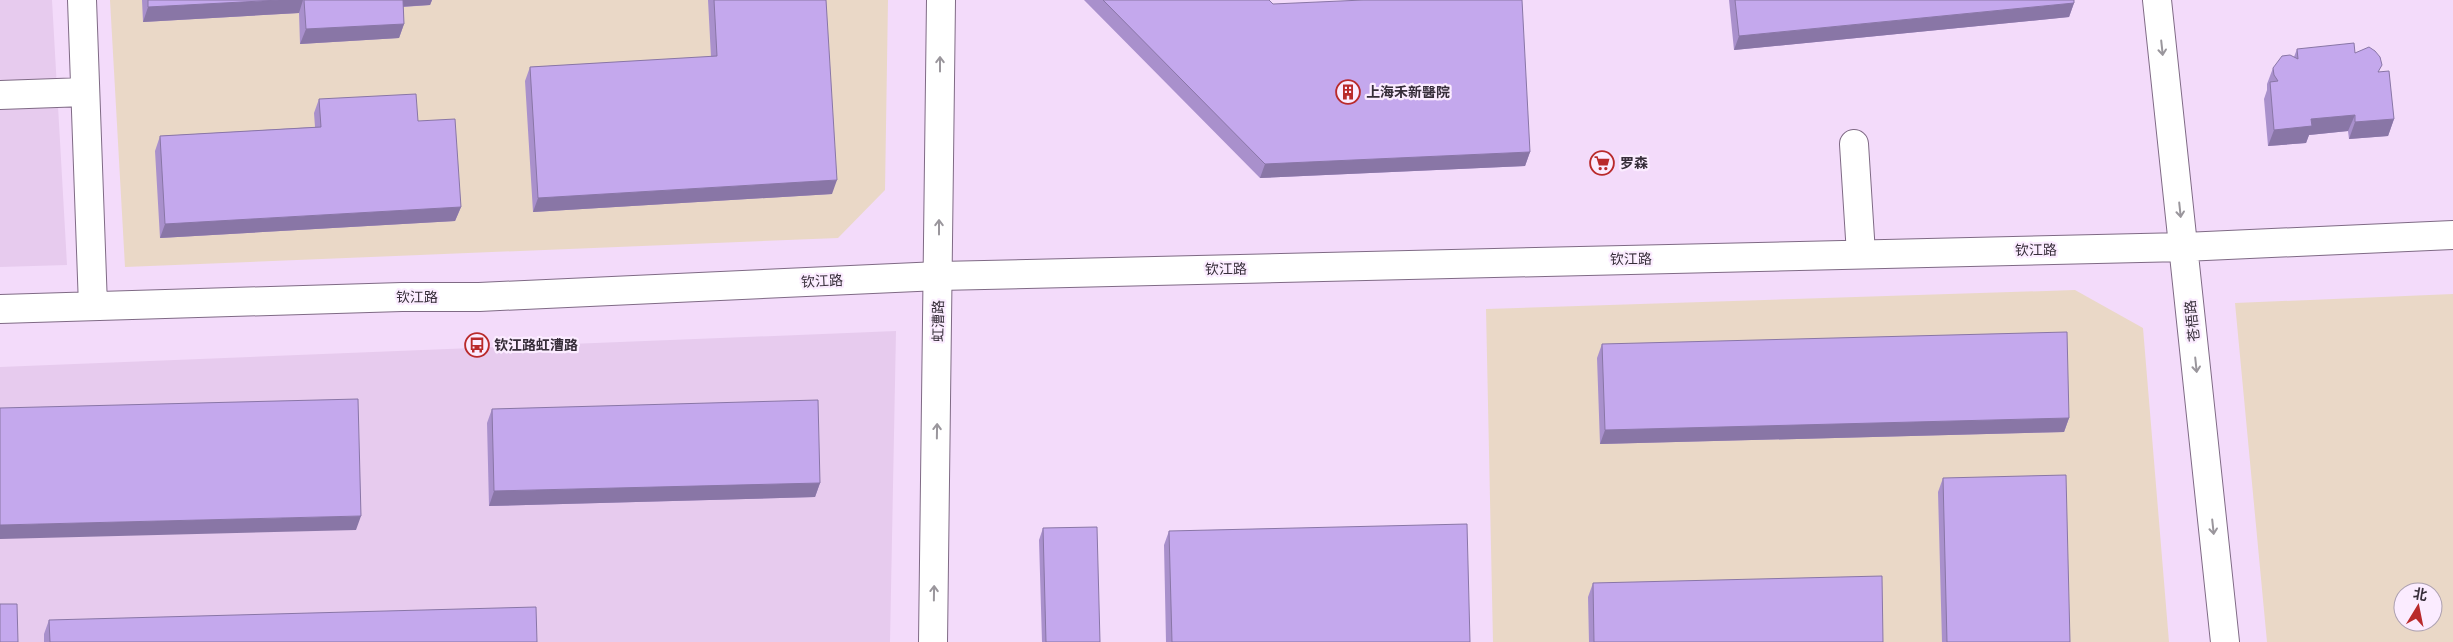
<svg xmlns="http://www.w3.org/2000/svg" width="2453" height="642" font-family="Figtree,'Noto Sans SC',sans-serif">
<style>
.commercial{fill:#ead8c7;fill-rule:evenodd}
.built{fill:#e7cbee}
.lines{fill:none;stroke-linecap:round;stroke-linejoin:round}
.minor-casing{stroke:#7f6a85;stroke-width:30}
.major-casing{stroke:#7f6a85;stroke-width:30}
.minor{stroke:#fff;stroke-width:28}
.major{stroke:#fff;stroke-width:28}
.wall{fill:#a990cc}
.shaded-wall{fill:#8976a6}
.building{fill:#c4a8ed;stroke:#8976a6}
.oneway{stroke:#9a969c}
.labels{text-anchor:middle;stroke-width:4.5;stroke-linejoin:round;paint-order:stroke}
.poi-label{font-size:14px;font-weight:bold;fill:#362d39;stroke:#fbecff;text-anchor:start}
.street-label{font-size:14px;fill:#362d39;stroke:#fbecff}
</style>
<rect width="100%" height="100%" fill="#f3dbfa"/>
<path class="commercial" d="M110,0H888L885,190L838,238L125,267Z
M2075,290L2143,328L2169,642H1493L1486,309Z
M2453,294V642H2267L2235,303ZM2403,592H2433V622H2403Z"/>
<path class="built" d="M0,0H52L67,265L0,267Z
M896,331L890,642H0V367Z"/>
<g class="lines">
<g class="minor-casing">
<path id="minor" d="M82,0L93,306
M2157,0L2225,642
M0,95L85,92
M1854,144L1861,254
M0,309L402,297H479L939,276L2184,247L2453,235"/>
</g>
<g class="major-casing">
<path id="major" d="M933,642L941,0"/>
</g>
<use href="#minor" class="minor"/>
<use href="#major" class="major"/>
</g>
<path class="wall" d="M142,0H432L430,5L403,7L404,24L399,38L300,44L299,13L143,22Z
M708,0H826L832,194L533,212L525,81L530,67L711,57Z
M1084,0H1269L1273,4L1530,152L1525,166L1260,178Z
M1729,0H2074V3L2069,17L1734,50Z
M2297,49L2355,53L2379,72L2394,119L2388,136L2349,139L2348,131L2309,135L2306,143L2268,146L2264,99L2267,90V84L2273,68L2294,57Z
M319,99L418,121L461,207L455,221L160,238L155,151L160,136L315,127L314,113Z
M1602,344L2069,418L2064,432L1600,444L1597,358Z
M492,409L820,483L815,497L489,506L487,423Z
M1943,478L2070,642H1942L1938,492Z
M1043,528L1100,642H1042L1039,540Z
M1169,531L1470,642H1166L1164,545Z
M1593,583L1883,642H1589L1588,597Z
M49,620L537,642H44V634Z"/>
<path class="shaded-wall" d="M280,0H303L299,13L143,22L148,7Z
M400,0H432L430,5L397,7Z
M2074,3L2069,17L1734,50L1739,36Z
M404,24L399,38L300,44L306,29Z
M2355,115L2348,131L2309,135L2306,143L2268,146L2274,130L2311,119Z
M2394,119L2388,136L2349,139L2355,122Z
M1530,152L1525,166L1260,178L1265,164Z
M837,180L832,194L533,212L538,198Z
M461,207L455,221L160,238L165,224Z
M2069,418L2064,432L1600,444L1605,430Z
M820,483L815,497L489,506L494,491Z
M361,516L356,530L0,539V525Z"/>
<path class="building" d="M148,0H280L148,7Z
M304,0H403L404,24L306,29Z
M714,0H826L837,180L538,198L530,67L717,56Z
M1103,0H1269L1273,4L1363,0H1522L1530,152L1265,164Z
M1735,0H2074V3L1739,36Z
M2354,43L2355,53L2369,47L2375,51L2380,57L2382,65L2378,72L2389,71L2394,119L2355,122V115L2311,119L2312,126L2274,130L2270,82L2278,81L2274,75L2273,68L2282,56L2290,55L2298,59L2297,49Z
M416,94L418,121L455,119L461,207L165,224L160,136L321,127L319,99Z
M2067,332L2069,418L1605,430L1602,344Z
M358,399L361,516L0,525V408Z
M818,400L820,483L494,491L492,409Z
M2066,475L2070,642H1947L1943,478Z
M1467,524L1470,642H1172L1169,531Z
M1097,527L1100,642H1046L1043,528Z
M1882,576L1883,642H1594L1593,583Z
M0,604H17L18,642H0Z
M536,607L537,642H50L49,620Z"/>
<defs><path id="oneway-shaft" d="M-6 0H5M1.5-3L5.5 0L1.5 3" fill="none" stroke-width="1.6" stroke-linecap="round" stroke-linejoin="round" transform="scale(1.25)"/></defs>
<g class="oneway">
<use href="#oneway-shaft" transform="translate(2162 48) rotate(84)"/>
<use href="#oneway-shaft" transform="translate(940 64) rotate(-90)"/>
<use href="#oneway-shaft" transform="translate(2180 210) rotate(84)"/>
<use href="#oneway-shaft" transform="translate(939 227) rotate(-90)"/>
<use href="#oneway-shaft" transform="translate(2196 365) rotate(84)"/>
<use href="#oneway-shaft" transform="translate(937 431) rotate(-89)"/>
<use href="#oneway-shaft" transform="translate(2213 527) rotate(84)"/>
<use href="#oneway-shaft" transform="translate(934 593) rotate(-89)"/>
</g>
<defs>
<g id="building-ring" transform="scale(1.25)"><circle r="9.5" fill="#fbecff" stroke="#b92a2b" stroke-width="1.5"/><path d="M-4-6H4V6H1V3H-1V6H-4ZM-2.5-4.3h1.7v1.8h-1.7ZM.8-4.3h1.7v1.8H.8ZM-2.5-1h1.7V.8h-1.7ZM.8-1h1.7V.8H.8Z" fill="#b92a2b"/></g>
<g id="supermarket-ring" transform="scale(1.25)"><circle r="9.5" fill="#fbecff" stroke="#b92a2b" stroke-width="1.5"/><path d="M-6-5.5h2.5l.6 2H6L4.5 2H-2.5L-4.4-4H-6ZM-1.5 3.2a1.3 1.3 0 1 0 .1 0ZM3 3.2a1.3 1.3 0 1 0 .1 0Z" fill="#b92a2b"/></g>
<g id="bus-ring" transform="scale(1.25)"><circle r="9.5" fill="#fbecff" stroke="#b92a2b" stroke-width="1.5"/><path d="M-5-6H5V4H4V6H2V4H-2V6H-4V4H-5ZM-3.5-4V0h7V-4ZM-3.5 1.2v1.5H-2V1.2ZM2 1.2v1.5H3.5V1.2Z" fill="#b92a2b"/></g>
</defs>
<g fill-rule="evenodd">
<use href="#building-ring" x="1348" y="92"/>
<use href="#supermarket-ring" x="1602" y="163"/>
<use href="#bus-ring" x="477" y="345"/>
</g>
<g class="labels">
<g class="poi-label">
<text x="1366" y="97">上海禾新醫院</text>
<text x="1620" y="168">罗森</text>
<text x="494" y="350">钦江路虹漕路</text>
</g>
<g class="street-label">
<text transform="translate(2036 250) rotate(-1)" y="5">钦江路</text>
<text transform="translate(1631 259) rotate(-1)" y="5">钦江路</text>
<text transform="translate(1226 269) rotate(-1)" y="5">钦江路</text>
<text transform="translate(822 281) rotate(-3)" y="5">钦江路</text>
<text x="417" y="302">钦江路</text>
<text transform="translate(938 321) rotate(-89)" y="5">虹漕路</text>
<text transform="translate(2192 321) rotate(-96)" y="5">苍梧路</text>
</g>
</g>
<g transform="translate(2418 607) rotate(10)"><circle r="24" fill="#fbecff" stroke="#aca0b0"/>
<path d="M0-4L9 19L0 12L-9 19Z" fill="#b92a2b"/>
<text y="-8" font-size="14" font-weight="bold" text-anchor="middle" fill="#362d39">北</text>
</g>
</svg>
